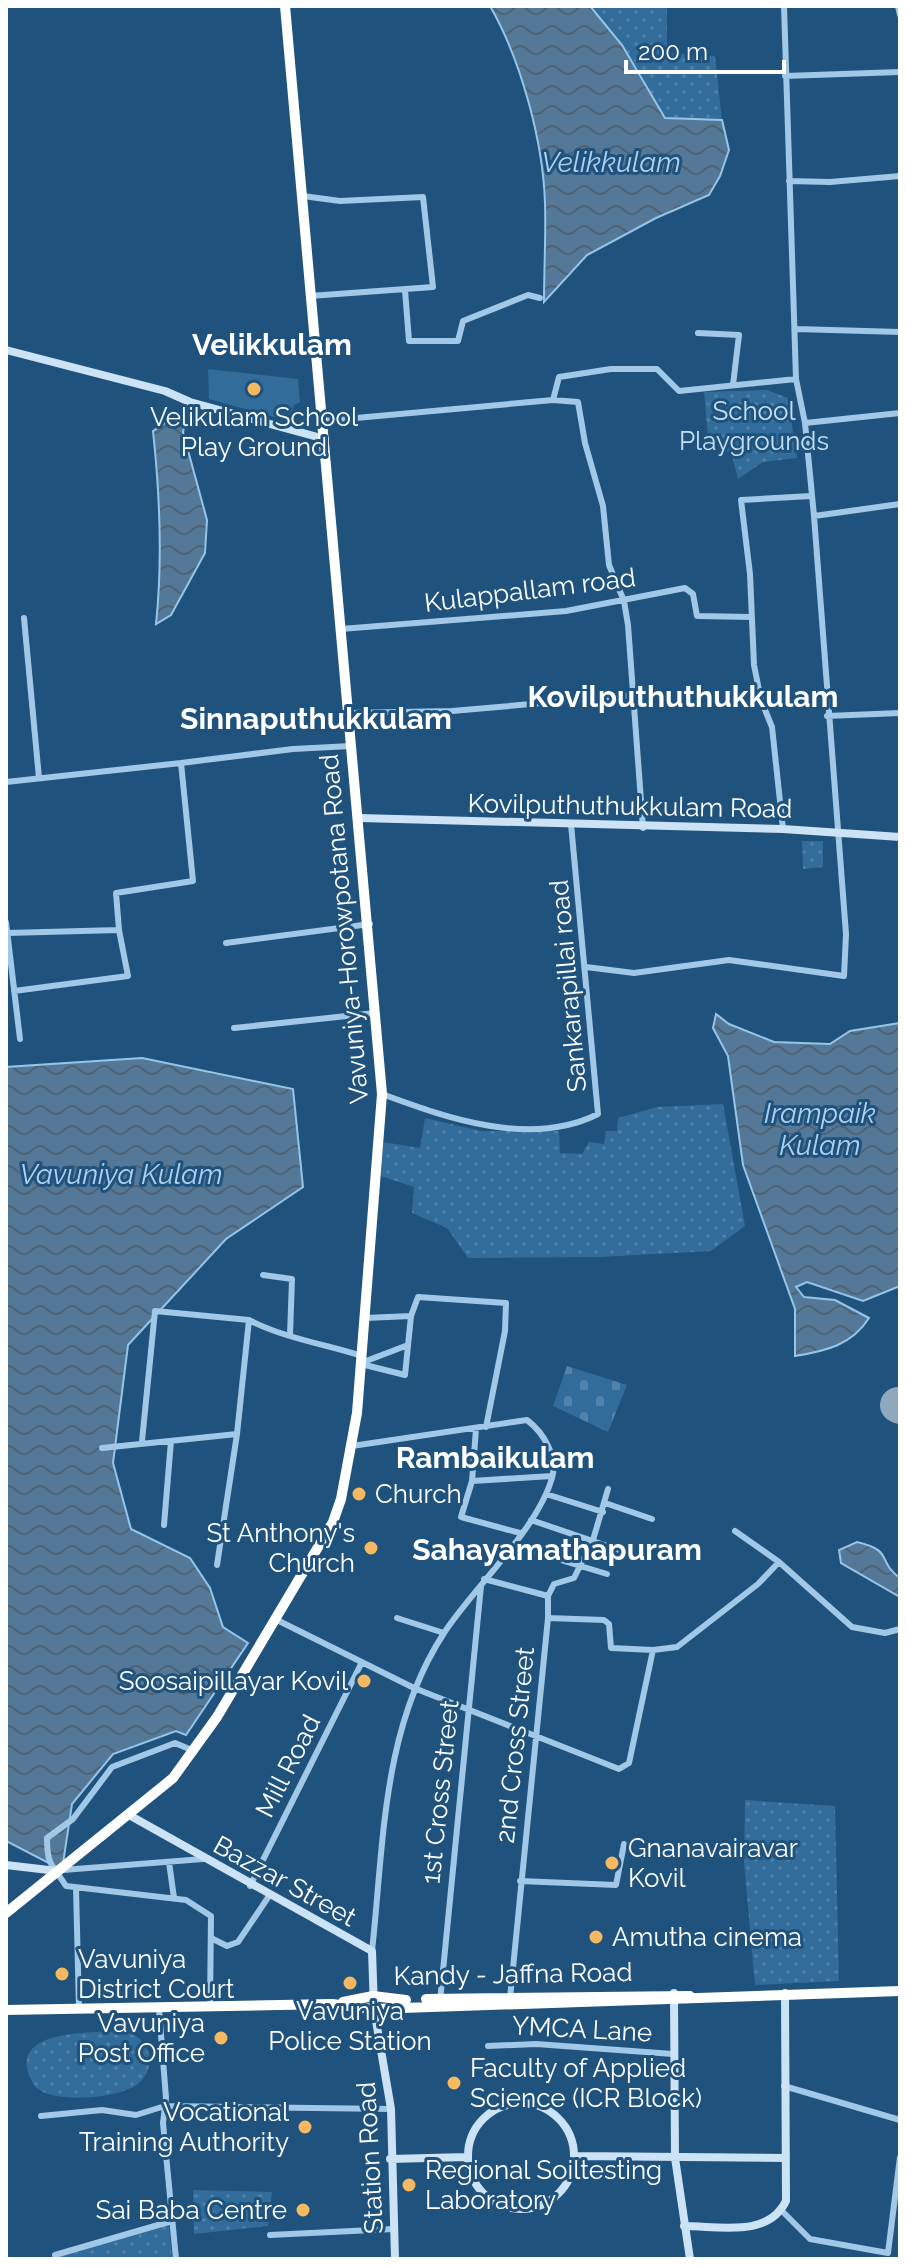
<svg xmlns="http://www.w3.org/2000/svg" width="906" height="2265" font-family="Raleway,sans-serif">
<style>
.grass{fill:url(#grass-dots)}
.cemetery{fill:url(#cemetery-stones)}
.pitch{fill:#326c9a}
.water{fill:url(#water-waves);stroke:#95c5e8;stroke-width:2}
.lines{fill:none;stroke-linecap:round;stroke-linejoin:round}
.runway{stroke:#8fa8be;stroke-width:36}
.street{stroke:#a1c8e7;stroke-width:6}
.secondary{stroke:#cce2f5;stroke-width:8}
.highway{stroke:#fff;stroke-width:10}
.poi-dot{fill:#f5ba61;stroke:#1f527c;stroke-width:3}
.labels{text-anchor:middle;stroke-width:6;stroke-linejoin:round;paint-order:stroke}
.park-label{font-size:26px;fill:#c5e0f5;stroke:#1f527c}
.poi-label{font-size:26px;fill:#fff;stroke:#1f527c;text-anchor:start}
.street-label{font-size:26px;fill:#fff;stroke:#1f527c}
.water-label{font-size:28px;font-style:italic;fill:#add2ef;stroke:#1f527c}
.quarter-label{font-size:30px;font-weight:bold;fill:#fff;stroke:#1f527c}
</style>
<defs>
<pattern id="grass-dots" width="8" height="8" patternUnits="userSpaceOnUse" patternTransform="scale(2)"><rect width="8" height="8" fill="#326c9a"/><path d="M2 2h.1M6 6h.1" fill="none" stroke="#5182a9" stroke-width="1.8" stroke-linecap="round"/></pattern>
<pattern id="cemetery-stones" width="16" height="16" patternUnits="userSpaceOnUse" patternTransform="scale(2)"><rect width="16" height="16" fill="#326c9a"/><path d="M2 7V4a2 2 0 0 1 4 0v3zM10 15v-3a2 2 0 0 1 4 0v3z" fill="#5182a9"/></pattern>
<pattern id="water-waves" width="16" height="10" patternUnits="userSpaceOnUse" patternTransform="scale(2)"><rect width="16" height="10" fill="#547998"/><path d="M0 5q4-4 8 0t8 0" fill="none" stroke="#506272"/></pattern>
</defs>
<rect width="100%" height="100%" fill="#1f527c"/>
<path class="grass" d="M590,6H667V53L715,56L722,120L666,118L622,45Z
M767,390L788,398L797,458L763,462L738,479L731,452L709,449L704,392Z
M802,841H823V867L803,869Z
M723,1104L745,1226L711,1251L600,1257L468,1258L447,1228L412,1213L414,1187L381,1176L383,1142L420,1148L425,1118L481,1131H559L560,1153L582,1154L589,1142L604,1144L606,1131H617L618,1118L657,1107Z
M745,1800L835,1806L839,1981L755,1985L744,1862Z
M121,2031C149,2034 160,2065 138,2084C119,2099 48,2105 34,2085C0,2028 92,2033 121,2031Z
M193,2190L272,2192L268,2226L194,2234Z
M169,2224L172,2259L59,2257Z"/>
<path class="cemetery" d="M567,1366L627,1385L608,1432L553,1406Z"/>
<path class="pitch" d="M208,369L298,379L300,402L294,405L289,421L209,399Z"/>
<path class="water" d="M490,6H590L622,45L665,118L722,120L729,150L720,176L709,195L656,218L587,255L544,302C544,269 546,236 545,203C543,141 521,60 490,6Z
M189,407L183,432L207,520L205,553L171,615L156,624C163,558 160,496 153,431Z
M716,1014L729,1024L774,1042L830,1044L850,1031L900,1023V1286L863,1301L807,1282L796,1287L804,1297L835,1300L869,1318C852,1345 826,1351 795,1356V1309L743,1165L728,1056L713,1028Z
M142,1058L293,1089L303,1187L226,1239L128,1345L113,1463L131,1529L190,1558L210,1588L223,1627L248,1643L186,1735L176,1731L113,1754L72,1804L62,1870L6,1841V1067Z
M857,1542C895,1551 876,1561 900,1578V1597L841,1563L839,1550Z"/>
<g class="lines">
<path class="runway" d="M898,1405L900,1406"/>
<path class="street" d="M898,6L900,15
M785,76L900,72
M789,181L830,182L900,176
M303,196L340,201L423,197L433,287L310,296
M405,290L409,341H458L463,321L528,295L540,298
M796,329L900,332
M698,333L739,335L733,385
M553,400L578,402L585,443L603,506L609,565L624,601L628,625L643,828
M323,421L553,400L559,377L611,369H657L679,391L796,379
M805,423L900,413
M814,516L900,504
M24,618L39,778
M341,629L566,611L685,588L693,594L697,616L751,617
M349,713L452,711L634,695
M827,716L900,713
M6,782L181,763
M783,829L772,727L761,700L754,665L750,574L741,500L811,496
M6,922L20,1039
M7,933L119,930L116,893L193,881L181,763L293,749L351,746
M226,943L370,924
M586,967L634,973L729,960L844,976L846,934L814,516L805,423L796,379L784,6
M14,991L128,976L119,930
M234,1028L375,1013
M382,1094C447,1118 531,1148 598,1114L571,824
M263,1275L292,1279L290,1335
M365,1318L411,1316
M361,1363L408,1345
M361,1364L405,1375L411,1316L418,1297L506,1303L505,1331L486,1427
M476,1429L472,1481L461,1517L520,1533
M142,1441L155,1311L249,1320
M352,1446L527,1420C544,1433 558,1457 552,1478C537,1530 475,1586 444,1633C382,1728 384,1842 372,1951
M102,1448L237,1434L249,1320C284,1338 324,1344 362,1356
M472,1481L552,1476
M546,1494L603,1512
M605,1503L652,1519
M531,1520L622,1551
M164,1525L171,1441
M735,1531L779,1562L852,1627L885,1633L900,1629
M511,1545L607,1574
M217,1565L237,1434
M484,1579L548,1596L554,1584L574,1578L593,1540L608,1489
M548,1596V1618
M397,1618L444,1633
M277,1620L414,1688L619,1769L629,1763L653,1650L677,1647L758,1584L779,1562
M194,1751L175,1743L112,1767L73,1819L47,1838C47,1866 52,1864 66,1886L186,1900L211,1916L210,2006
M169,1862L174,1898
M63,1870L203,1859
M520,1881L616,1885L624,1844
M250,1886L361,1664
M76,1888L79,2009
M211,1938L227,1946L238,1942L269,1896
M510,1998L548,1618L604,1620L609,1624L611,1648L653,1650
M440,2001L481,1586
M159,2009L166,2098L163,2123L176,2259
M488,2046L536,2044L673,2054
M784,2086L900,2120
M41,2116L102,2110L136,2115L165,2106L391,2109
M781,2210L810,2239L888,2253L900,2157
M270,2235L393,2229
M56,2259L55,2255L172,2221"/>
<path class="secondary" d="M6,350L165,391L190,402L325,439
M359,818L783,829L900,837
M129,1815L372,1951L374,2009L391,2109L395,2259
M6,1865L57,1871
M674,1993L675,2158L690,2259
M468 2156a53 53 0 1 1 106 0a53 53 0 1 1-106 0Z
M575,2156L784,2158
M390,2159L467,2157
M684,2226C720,2226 768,2238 786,2201L785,1993"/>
<path class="highway" d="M6,1913L173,1778L217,1717L333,1522L341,1499L357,1413L382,1094L285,6
M426,1999L690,1996
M343,2002L373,1996L406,2000
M6,2010L332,2004L374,2009L900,1991"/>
</g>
<g class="poi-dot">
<circle cx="254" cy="389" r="8"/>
<circle cx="359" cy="1494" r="8"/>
<circle cx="371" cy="1548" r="8"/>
<circle cx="364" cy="1681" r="8"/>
<circle cx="612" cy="1863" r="8"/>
<circle cx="596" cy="1937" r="8"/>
<circle cx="62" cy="1974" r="8"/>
<circle cx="350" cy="1983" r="8"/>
<circle cx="221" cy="2038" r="8"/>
<circle cx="454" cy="2083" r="8"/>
<circle cx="305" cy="2127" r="8"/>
<circle cx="409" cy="2185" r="8"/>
<circle cx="303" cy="2210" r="8"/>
</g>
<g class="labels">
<g class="park-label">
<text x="754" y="420">School<tspan x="754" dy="30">Playgrounds</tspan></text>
</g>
<g class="poi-label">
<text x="254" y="426" text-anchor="middle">Velikulam School<tspan x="254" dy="30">Play Ground</tspan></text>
<text x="375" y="1503">Church</text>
<text x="355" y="1542" text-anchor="end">St Anthony's<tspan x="355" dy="30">Church</tspan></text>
<text x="348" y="1690" text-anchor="end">Soosaipillayar Kovil</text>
<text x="628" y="1857">Gnanavairavar<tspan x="628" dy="30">Kovil</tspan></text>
<text x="612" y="1946">Amutha cinema</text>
<text x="78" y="1968">Vavuniya<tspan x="78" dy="30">District Court</tspan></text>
<text x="350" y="2020" text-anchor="middle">Vavuniya<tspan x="350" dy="30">Police Station</tspan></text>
<text x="205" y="2032" text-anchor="end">Vavuniya<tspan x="205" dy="30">Post Office</tspan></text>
<text x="470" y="2077">Faculty of Applied<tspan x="470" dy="30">Science (ICR Block)</tspan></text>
<text x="289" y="2121" text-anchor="end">Vocational<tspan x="289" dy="30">Training Authority</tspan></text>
<text x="425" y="2179">Regional Soiltesting<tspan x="425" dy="30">Laboratory</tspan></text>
<text x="287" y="2219" text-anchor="end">Sai Baba Centre</text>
</g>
<g class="street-label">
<text transform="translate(530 590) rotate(-7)" y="9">Kulappallam road</text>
<text transform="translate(630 806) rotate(1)" y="9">Kovilputhuthukkulam Road</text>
<text transform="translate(344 929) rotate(-95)" y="9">Vavuniya-Horowpotana Road</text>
<text transform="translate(568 986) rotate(-95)" y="9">Sankarapillai road</text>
<text transform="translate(515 1745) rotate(-84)" y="9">2nd Cross Street</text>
<text transform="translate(288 1766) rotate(-63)" y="9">Mill Road</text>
<text transform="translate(440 1792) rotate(-84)" y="9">1st Cross Street</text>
<text transform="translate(285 1881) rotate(29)" y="9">Bazzar Street</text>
<text transform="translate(513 1974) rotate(-1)" y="9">Kandy - Jaffna Road</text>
<text transform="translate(582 2029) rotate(3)" y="9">YMCA Lane</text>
<text transform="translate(370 2158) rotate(-93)" y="9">Station Road</text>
</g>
<g class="water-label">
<text x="611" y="172">Velikkulam</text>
<text x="820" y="1123">Irampaik<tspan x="820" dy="32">Kulam</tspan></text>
<text x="121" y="1184">Vavuniya Kulam</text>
</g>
<g class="quarter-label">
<text x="272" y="355">Velikkulam</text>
<text x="683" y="707">Kovilputhuthukkulam</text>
<text x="316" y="729">Sinnaputhukkulam</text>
<text x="495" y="1468">Rambaikulam</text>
<text x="557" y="1560">Sahayamathapuram</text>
</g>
</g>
<rect width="906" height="2265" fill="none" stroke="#ffffff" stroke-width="16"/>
<path d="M626 60v12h158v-12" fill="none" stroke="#ffffff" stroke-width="4"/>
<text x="638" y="60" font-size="24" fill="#ffffff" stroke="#1f527c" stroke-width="6" paint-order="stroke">200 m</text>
</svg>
